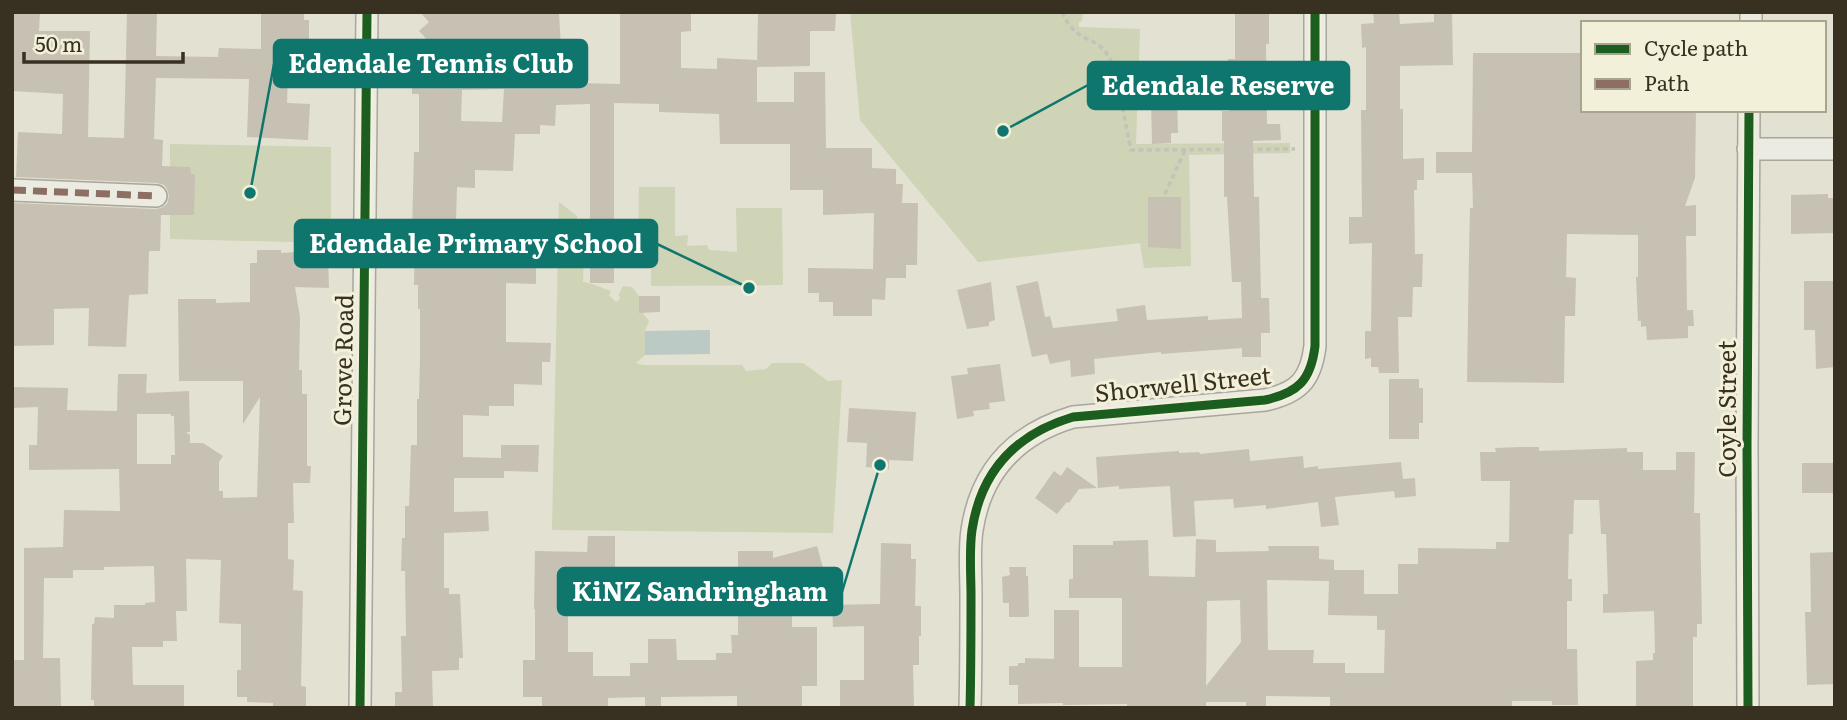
<svg xmlns="http://www.w3.org/2000/svg" width="1847" height="720" font-family="Literata,serif">
<style>
.green{fill:#ced4b5}
.water{fill:#bbcac4}
.building{fill:#c7c1b3;fill-rule:evenodd}
.lines{fill:none;stroke-linecap:round;stroke-linejoin:round}
.minor-casing{stroke:#a9a69a;stroke-width:24}
.path{stroke:#c5c2b9;stroke-width:3.5;stroke-dasharray:5 3.5;stroke-linecap:butt}
.minor{stroke:#ecebe2;stroke-width:21}
.quiet{stroke:#8d6e63;stroke-width:7;stroke-dasharray:14 7;stroke-linecap:butt}
.cycleway-casing{stroke:#f3f0d9;stroke-width:13}
.cycleway{stroke:#1b5e20;stroke-width:9}
.labels{text-anchor:middle;stroke-width:6;stroke-linejoin:round;paint-order:stroke}
.street-label{font-size:24px;fill:#383122;stroke:#f3f0d9}
.leader{fill:none;stroke:#0f766e;stroke-width:2.5}
.callout-dot{fill:#0f766e;stroke:#f3f0d9;stroke-width:2.5}
.callout{fill:#0f766e;stroke:#0f766e;stroke-width:2.5}
.callout-label{font-size:26px;text-anchor:middle;font-weight:bold;fill:#fff}
</style>
<rect width="100%" height="100%" fill="#e3e1d2"/>
<path class="green" d="M850,12H1083L1082,21L1079,22V27L1140,29L1136,144L1290,143V153L1189,155L1191,266L1144,268L1140,243L978,262L860,120Z
M170,144L331,147V243L170,239Z
M639,187H675V236L688,235L687,246L707,245L709,250L737,252L736,208H782L783,285L651,286V248L638,246Z
M559,202L577,216V242L584,253L583,282C593,283 601,288 611,291L609,295L616,302L620,299L619,294L623,286L632,287L639,296L642,312L649,321L645,331V355L636,363L643,365H742L746,371L766,369L772,363H803L828,381L842,380L833,533L552,530Z"/>
<path class="water" d="M710,330V354L645,355V331Z"/>
<path class="building" d="M12,12H40L39,31H90L88,137L124,138L127,12H157L156,56L218,57L219,48L261,49V12H304V20H309V44H289L287,103L310,104L308,140L247,137L249,79L156,78L154,139L163,140L162,166L190,167L191,174H195L194,215H161L160,251H149L148,294L129,295L126,347L88,346L89,308L54,309V345L14,346L12,261L14,203L155,209L161,208L167,204L169,196L167,189L164,185L157,183L16,177L18,132L62,134L63,94L12,91Z
M420,12H559L561,49H578L579,83L620,84V12H691V31L681,32V68L717,69V58L757,60V102H794V72H825L826,148H872V168L896,169V184H903L902,203H918L917,265H906V278H886L885,300L872,299V316H833V302H819V293H808V268L873,269L874,213L823,215V190H790V144H720L719,114L659,112V104L614,103V283H590V104L556,105L555,126L540,125V134H515L513,171L475,170V188L457,187L456,221H464V267H508L507,247L524,246L525,265L536,266V284L506,283V342L551,343L550,362H542V385L514,384V406H489V416L463,415V457L501,458V445H539L538,472L504,471V478H454V512L488,511L489,531L444,533V588H449V594H460L463,658H459V670L432,671L433,708H395V692H402L401,636H406L405,571H401L402,538H405V506H409L411,445H417V399H419L420,359V309H418V285H414L415,231H412L414,152H419V94H412V65H451L419,31L429,22ZM504,89L502,122L461,121L462,90Z
M758,12H836L835,31H810V66L757,67Z
M1235,12H1269V44H1266L1267,124H1280L1281,140L1253,141L1254,197H1259L1261,298H1269L1270,333H1261V357H1242V348L1161,354V352L1094,359L1095,374L1071,377L1070,360L1050,364L1047,354L1032,357L1016,286L1038,281L1045,317L1050,316L1053,328L1118,321L1116,309L1145,305L1147,320L1208,316V320L1242,318L1241,282H1232L1227,197H1224V141H1222V111H1229L1228,59H1235Z
M1373,12H1399L1400,24L1434,22V12H1452L1453,65L1400,66V109H1403V159L1424,158V180H1417V190H1414L1415,254H1423L1422,287H1413L1412,317H1398L1399,373H1379L1378,367H1371V358L1365,359V331H1371L1372,243L1349,244V217H1362L1361,110H1366V47L1362,48L1361,24L1374,23Z
M1473,53H1583V110H1696L1695,178L1685,206L1696,205V236H1686L1687,310H1693L1694,326H1688V338L1647,340L1646,326L1641,327V321H1638L1636,277H1638V235L1567,234L1566,277L1576,278L1575,316H1565L1564,383L1467,382L1469,254L1470,208H1473L1472,173H1436V152H1472Z
M1177,101L1178,133H1171V143L1152,144L1151,102Z
M1828,194V198H1835V233L1791,234V195Z
M1148,197H1181V249L1148,247Z
M257,250H281V253L296,252V257L328,256L329,288L295,287L300,317L299,370H302V394H307V466H311L310,483H293L294,523H288V559L294,560L293,590L303,591L301,686L306,687V708H273V703L247,702V697H237V670H241V624L219,623L221,560L186,559L187,611H176L177,641H163V647H132L133,685H184V708H94V700H91L92,624H94L95,617L114,618V605H145V603L155,602L154,566L104,567V570H73V578H44L43,658H60L61,706L12,708V660H24V548L63,547L64,510L120,511L119,469L29,470V445H37L38,407L12,408V387L68,388L67,410L117,411L118,374H147L146,393L189,391L190,432H186L190,435V443H203L223,456L219,462V491H223V498L257,497L260,397L243,424V381H179L178,299H216V303L250,302V263H257ZM137,414H171V416H174L175,455H171V464H137Z
M1804,281H1835V367L1816,369L1815,330H1804Z
M991,282L995,320L989,322V326L967,329L957,290Z
M639,296H660V312L639,313Z
M1000,364L1005,401L989,403L990,409L973,411L974,416L957,419L951,376L968,374L967,368Z
M1389,379H1419V388H1423V423H1419V439H1389Z
M849,408L916,412L913,461L889,460V469L866,467L867,443L847,442Z
M1521,447H1539V451L1627,448V452H1643V470H1676V452H1695L1694,513H1700L1702,624H1697V637H1693V708H1636V661L1653,660V653H1655L1654,611L1603,613V594H1608L1606,534H1601L1599,500H1574L1573,534H1569L1568,579H1572V601H1567V649H1577L1578,705H1552V701H1512V706H1475V708H1397V706L1345,708L1330,707V697L1266,696V706H1246V702H1206V708H1127V704L1063,705V703L1018,704V685H1009V666H1018V663H1025V658L1054,659V610H1079V667H1122V598H1069V579H1073V545H1113V541L1148,540L1149,576L1195,577L1196,539L1216,540V552L1269,551L1268,546H1319V559L1334,560V570H1364V594H1398V564H1418V548L1496,549V542H1509L1510,481H1481L1480,452H1496L1495,448ZM1267,580L1329,581L1328,615L1377,616V630H1385L1384,673H1345V663H1313L1314,650H1268ZM1240,600L1241,642L1206,686L1207,601Z
M1249,449L1250,461L1303,456L1304,468L1318,466V469L1401,462L1403,479L1415,478L1416,496L1395,498L1394,491L1335,497L1339,525L1321,527L1318,502L1266,509V505L1234,508L1233,499L1194,501L1196,536L1173,537L1170,486L1119,489V486L1098,488L1096,457L1179,451V453L1199,452L1200,454Z
M1802,463H1833L1835,493H1802Z
M1067,467L1097,488L1079,489L1069,503L1067,502L1057,514L1035,498L1054,471L1061,476Z
M588,536H615V578L620,579V602L568,601V652H593V676H630V663H648V639H676L677,660H716V653H732L731,635H738V607L792,606V627H817V686H802V708H737V696L661,697V706H645V697L608,698V708L542,706V697H523V660H535V609H534L535,551L587,552Z
M881,543L911,544V559H916L915,606H921V636H919V665H913L914,708H840V680H864V626L833,627L832,605L880,604Z
M817,546L825,575L738,603V551H773V558Z
M1835,552V684L1807,685L1805,612H1811L1810,553Z
M1009,567H1026V576H1028L1029,616L1026,617H1009V603H1003L1002,577L1010,575Z"/>
<g class="lines">
<g class="minor-casing">
<path id="minor" d="M1751,23V12
M1748,149H1835
M12,190L156,196
M360,708L367,12
M970,708C971,670 971,632 971,595C971,574 969,551 972,530C981,471 1016,434 1073,417L1265,400C1298,393 1311,380 1315,346V12
M1748,708L1747,446L1749,110"/>
</g>
<path class="path" d="M1062,12C1066,21 1071,29 1080,35C1088,40 1097,42 1104,50C1109,56 1112,63 1115,70L1131,150L1295,149
M1165,194L1185,150"/>
<use href="#minor" class="minor"/>
<path class="quiet" d="M12,190L156,196"/>
<g class="cycleway-casing">
<path id="cycleway" d="M360,708L367,12
M970,708C971,670 971,632 971,595C971,574 969,551 972,530C981,471 1016,434 1073,417L1265,400C1298,393 1311,380 1315,346V12
M1748,708L1747,446L1749,110"/>
</g>
<use href="#cycleway" class="cycleway"/>
</g>
<g class="labels">
<g class="street-label">
<text transform="translate(344 360) rotate(-89)" y="8">Grove Road</text>
<text transform="translate(1183 385) rotate(-6)" y="8">Shorwell Street</text>
<text transform="translate(1728 409) rotate(-90)" y="8">Coyle Street</text>
</g>
</g>
<path class="leader" d="M250 193L274 64M1003 131L1088 85M749 288L657 244M880 465L842 592"/>
<g class="callout-dot">
<circle cx="250" cy="193" r="7"/>
<circle cx="1003" cy="131" r="7"/>
<circle cx="749" cy="288" r="7"/>
<circle cx="880" cy="465" r="7"/>
</g>
<g class="callout">
<rect x="274" y="40" width="313" height="47" rx="7"/>
<rect x="1088" y="62" width="261" height="47" rx="7"/>
<rect x="295" y="220" width="362" height="47" rx="7"/>
<rect x="558" y="568" width="284" height="47" rx="7"/>
</g>
<g class="callout-label">
<text x="431" y="73">Edendale Tennis Club</text>
<text x="1218" y="95">Edendale Reserve</text>
<text x="476" y="253">Edendale Primary School</text>
<text x="700" y="601">KiNZ Sandringham</text>
</g>
<rect width="1847" height="720" fill="none" stroke="#383122" stroke-width="28"/>
<rect x="1581" y="21" width="245" height="91" fill="#f3f0d9" stroke="#a8a490" stroke-width="2"/>
<rect x="1595" y="44" width="35" height="10" fill="#1b5e20" stroke="#a8a490" stroke-width="2"/>
<text x="1644" y="56" font-size="21" fill="#383122">Cycle path</text>
<rect x="1595" y="79" width="35" height="10" fill="#8d6e63" stroke="#a8a490" stroke-width="2"/>
<text x="1644" y="91" font-size="21" fill="#383122">Path</text>
<path d="M24 52v10h159v-10" fill="none" stroke="#383122" stroke-width="3.5"/>
<text x="35" y="52" font-size="21" fill="#383122" stroke="#f3f0d9" stroke-width="5" paint-order="stroke">50 m</text>
</svg>
